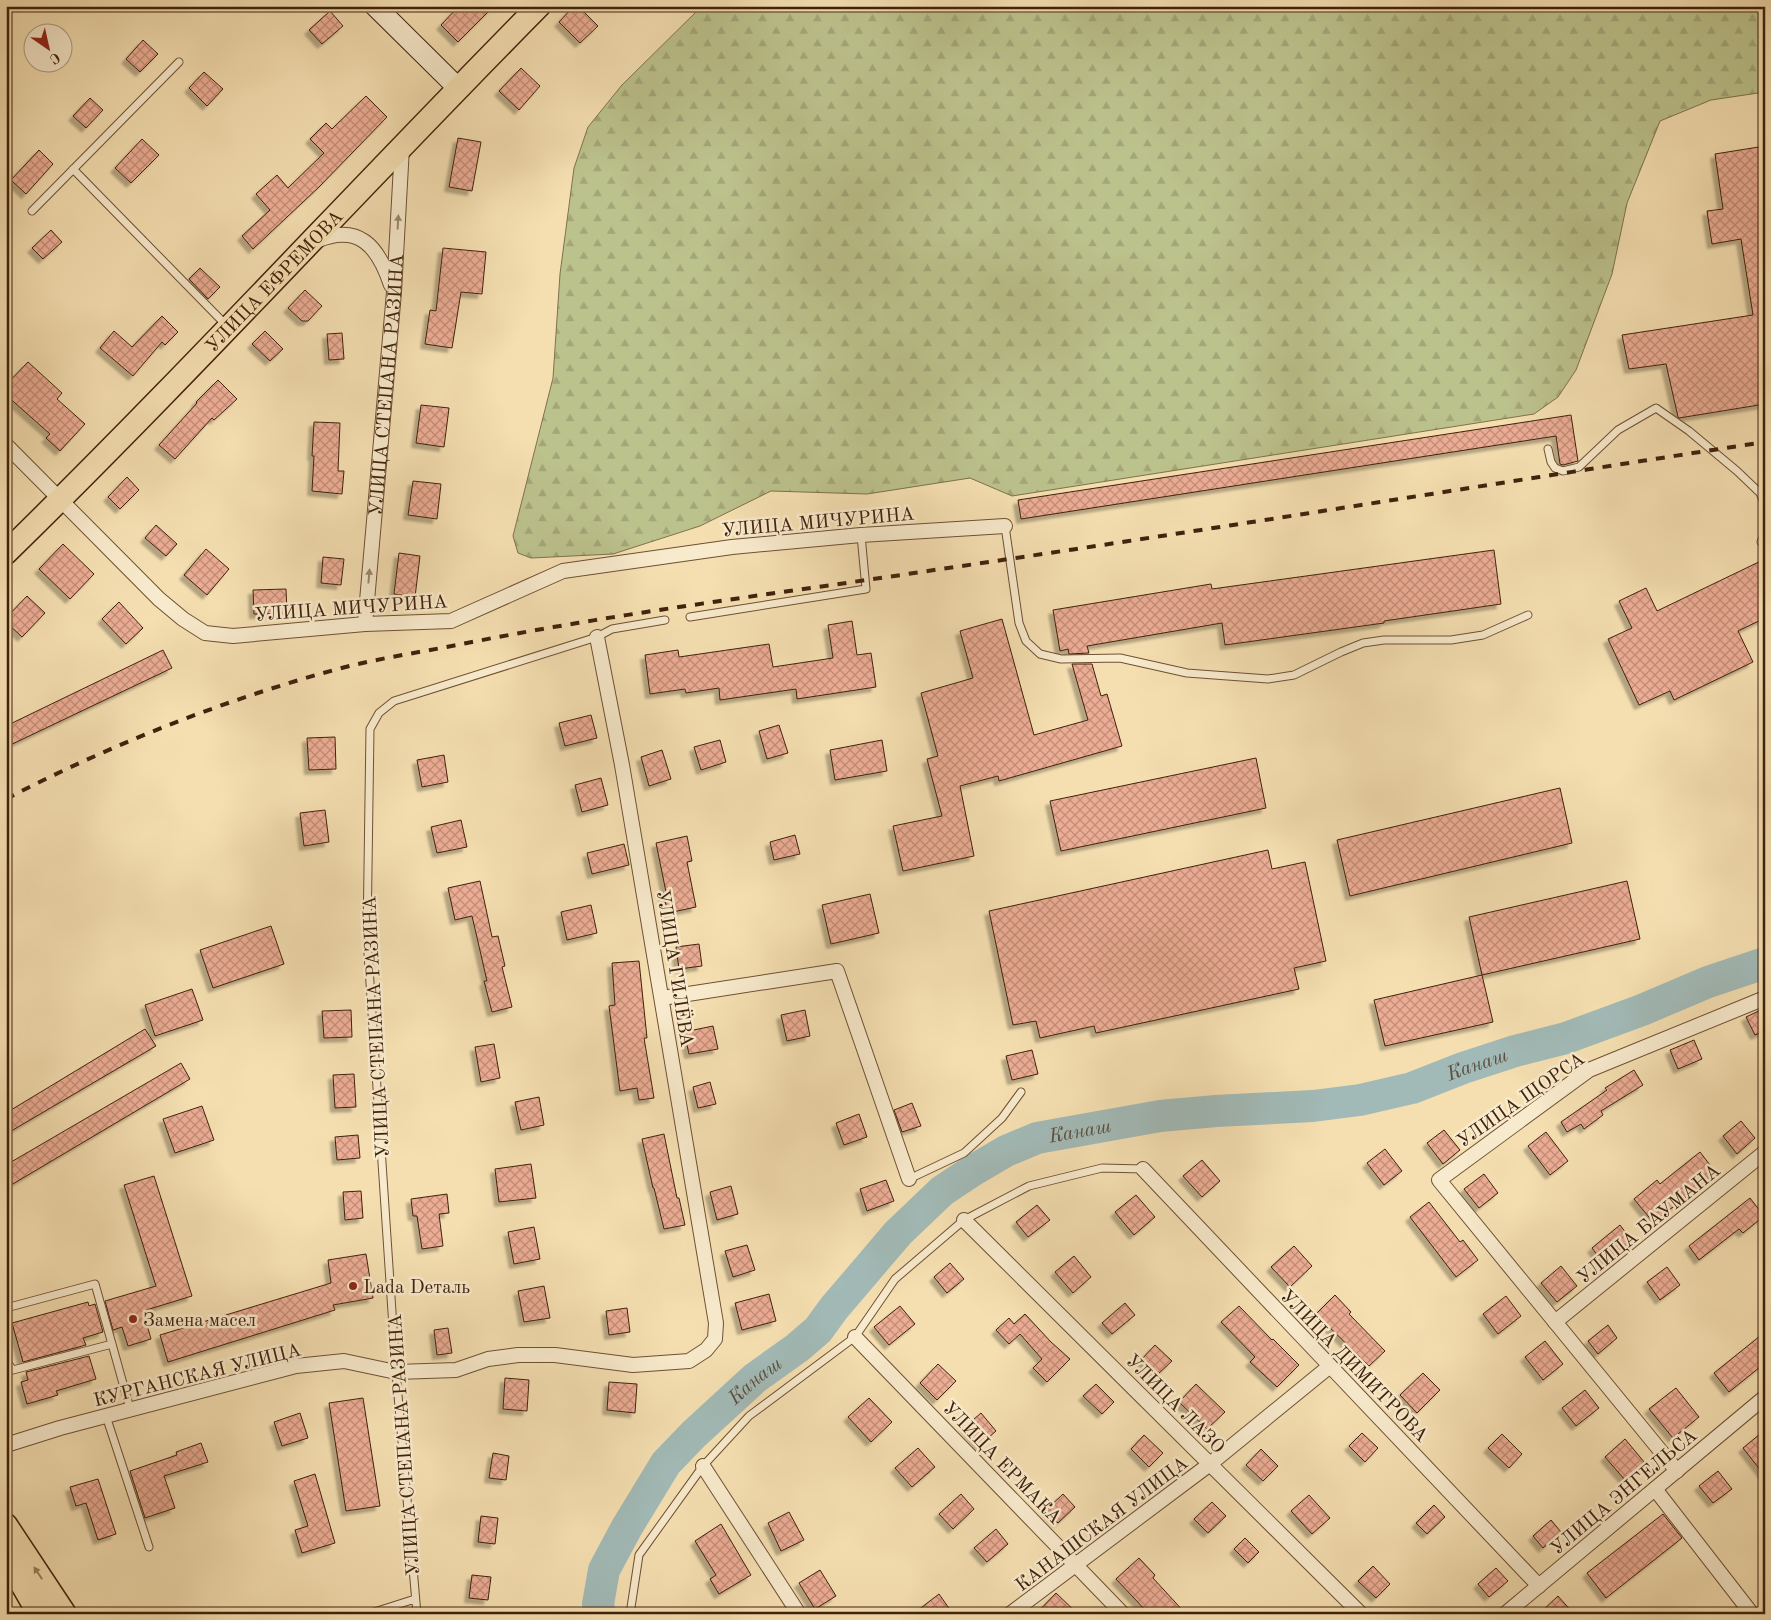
<svg xmlns="http://www.w3.org/2000/svg" width="1771" height="1620" font-family="'Old Standard TT',serif">
<style>
.forest{fill:url(#forest-firs);stroke:#7e724c}
.lines{fill:none;stroke-linecap:round;stroke-linejoin:round}
.river{stroke:#a2bab7;stroke-width:32}
.building{fill:url(#building-cross-hatch);stroke:#40210c;filter:url(#shadow)}
.lane-casing{stroke:#6d5035;stroke-width:9}
.street-casing{stroke:#6d5035;stroke-width:16}
.secondary-casing{stroke:#40210c;stroke-width:22}
.primary-casing{stroke:#40210c;stroke-width:25}
.lane{stroke:#f8eacc;stroke-width:7}
.street{stroke:#f8eacc;stroke-width:14}
.secondary{stroke:#f8eacc;stroke-width:20}
.primary{stroke:#f5dfb1;stroke-width:22}
.rail{stroke:#40210c;stroke-width:4;stroke-dasharray:9 9;stroke-linecap:butt}
.oneway{fill:#9c866c}
.oneway2{fill:#9a805e}
.poi-dot{fill:#8f2418;stroke:#f8eacc;stroke-width:2}
.labels{text-anchor:middle;stroke-width:5;stroke-linejoin:round;paint-order:stroke}
.street-label{font-size:19px;fill:#40210c;stroke:#f8eacc}
.poi-label{font-size:19px;fill:#40210c;stroke:#f8eacc;text-anchor:start}
.water-label{font-size:20px;font-style:italic;fill:#5d4f3f;stroke:#f8eacc}
</style>
<defs>
<pattern id="forest-firs" width="22" height="20" patternUnits="userSpaceOnUse" patternTransform="scale(1.25)"><rect width="22" height="20" fill="#bcc28c"/><path d="M5 1l3.5 6h-7zM16 11l3.5 6h-7z" fill="#a3a678"/></pattern>
<pattern id="building-cross-hatch" width="8" height="8" patternUnits="userSpaceOnUse" patternTransform="scale(1.25)"><rect width="8" height="8" fill="#edad95"/><path d="M0 0l8 8M0 8l8-8" fill="none" stroke="#c18c78"/></pattern>
<filter id="shadow"><feDropShadow dx="-4.5" dy="4.5" stdDeviation="1" flood-color="#0004"/></filter>
</defs>
<rect width="100%" height="100%" fill="#f5dfb1"/>
<filter id="stains"><feTurbulence type="fractalNoise" baseFrequency=".004" numOctaves="4"/><feColorMatrix values="0 0 0 0 .2 0 0 0 0 .09 0 0 0 0 .02 0 0 0 .5 -.17"/></filter>
<radialGradient id="worn" r=".72"><stop offset=".6" stop-color="#630" stop-opacity="0"/><stop offset="1" stop-color="#630" stop-opacity=".3"/></radialGradient>
<path class="forest" d="M702,6H1765V92L1711,100L1660,121L1627,203L1612,274L1576,370L1558,397L1534,414L1012,496L970,478L867,494L771,491L700,526L613,554L531,558L518,553L513,536L553,378L560,274L574,168L588,127L622,85Z"/>
<g class="lines">
<path class="river" id="s1" d="M600,1614L598,1604L604,1570L627,1527L666,1463L694,1434L755,1378L797,1348L818,1330L834,1308L898,1233L942,1191L972,1171L1006,1151L1037,1138L1160,1116L1216,1111L1313,1106L1360,1100L1412,1088L1463,1068L1515,1051L1566,1038L1642,1010L1708,982L1765,963"/>
</g>
<path class="building" d="M459,6H494L458,42L441,25Z
M574,6H578L598,26L580,43L559,22Z
M330,11L343,26L322,44L309,30Z
M143,40L158,54L140,72L126,59Z
M521,68L540,86L519,110L499,91Z
M204,72L223,89L207,106L189,88Z
M366,96L387,117L319,187L253,249L242,236L270,210L256,194L277,175L288,188L324,153L310,139L326,123L332,129Z
M90,98L103,110L86,128L73,116Z
M458,138L481,142L472,191L449,187Z
M142,139L159,155L131,183L115,168Z
M1765,146V404L1679,418L1678,417L1666,364L1629,369L1622,335L1753,315L1741,239L1712,244L1707,211L1723,209L1715,154Z
M39,150L53,164L26,194L11,180Z
M51,230L62,242L43,259L32,248Z
M443,248L486,252L482,294L461,292L452,348L425,344L430,310L436,311Z
M200,268L220,287L208,299L189,279Z
M305,290L322,306L308,321H302L288,308Z
M162,316L178,332L165,345L162,342L133,376L100,348L114,331L132,347Z
M265,331L283,349L270,361L252,344Z
M342,333L344,359L329,360L327,334Z
M28,362L62,393L57,399L85,424L60,451L46,438L50,434L6,395V385Z
M218,380L237,399L214,420L212,418L175,459L159,445L197,403L196,402Z
M421,405L449,408L444,447L416,443Z
M1571,415L1578,461L1563,465L1560,464L1556,436L1021,519L1018,500Z
M314,422L340,423L338,471H344L342,494L312,491L314,456H312Z
M127,477L139,490L120,509L108,497Z
M413,481L441,484L437,519L408,515Z
M156,525L177,544L166,556L145,538Z
M63,544L94,574L70,599L39,569Z
M206,549L229,569L207,595L184,575Z
M1494,550L1501,604L1384,621V623L1225,645L1222,623L1087,646L1089,653L1069,654L1068,649L1060,651L1053,610L1211,584L1212,589Z
M399,553L420,556L415,597L394,594Z
M323,557L344,559L341,585L321,583Z
M1765,559V618L1738,631L1753,662L1674,700L1670,691L1639,705L1608,639L1632,628L1619,601L1646,588L1657,611Z
M286,589L287,613L254,614L253,590Z
M27,596L45,613L22,637L6,622V618Z
M119,602L143,628L126,644L102,619Z
M1002,619L1034,735L1088,720L1072,664H1092L1101,696L1107,694L1122,746L999,781L998,776L960,786L974,856L903,871L893,826L942,816L927,759L938,756L921,693L973,678L960,631Z
M852,621L857,655L871,653L876,687L797,699L796,689L720,700L719,688L686,693L685,689L650,694L645,655L678,650L679,657L769,644L773,667L833,658L828,625Z
M163,650L172,668L6,747V726Z
M591,715L597,738L565,746L559,723Z
M779,725L788,753L767,759L759,731Z
M335,737L336,769L309,770L307,738Z
M720,740L726,762L701,770L694,747Z
M882,740L887,771L835,780L830,750Z
M662,750L671,779L649,786L641,757Z
M444,755L448,782L422,787L417,760Z
M1256,758L1266,808L1061,851L1050,801Z
M601,778L608,805L582,812L575,785Z
M1560,788L1572,843L1350,896L1337,840Z
M325,810L329,842L304,846L300,813Z
M461,820L467,847L437,853L431,827Z
M795,835L800,854L774,860L770,842Z
M687,836L692,861L687,862L696,907L668,913L663,893L666,892L656,843Z
M624,844L629,865L592,874L587,853Z
M1268,850L1272,869L1305,862L1326,961L1294,968L1299,989L1096,1033L1094,1026L1040,1038L1036,1021L1013,1025L989,911Z
M480,881L492,937L498,936L505,966L502,967L512,1007L492,1012L484,981H487L472,916L455,920L448,888Z
M1627,881L1640,939L1482,975L1469,917Z
M870,894L879,933L831,944L822,905Z
M591,905L597,933L567,940L561,912Z
M271,926L284,964L213,988L200,950Z
M699,944L702,966L679,969L676,947Z
M639,961L647,1038H644L654,1098L639,1100L637,1088L620,1091L609,1006L615,1005L612,963Z
M1482,975L1493,1022L1385,1046L1374,1000Z
M192,989L203,1020L155,1036L145,1005Z
M1765,1008V1031L1755,1035L1746,1017Z
M351,1010L352,1037L324,1038L322,1011Z
M805,1010L810,1036L787,1041L781,1015Z
M713,1026L718,1049L689,1054L684,1032Z
M145,1029L156,1046L6,1134V1113Z
M1694,1040L1702,1059L1678,1069L1670,1050Z
M494,1044L500,1078L481,1082L475,1047Z
M1032,1050L1038,1074L1012,1080L1006,1056Z
M181,1063L190,1079L6,1188V1165Z
M1634,1070L1643,1085L1601,1111L1603,1115L1584,1129L1581,1124L1567,1132L1561,1122L1607,1090L1605,1088Z
M354,1074L356,1107L335,1108L333,1075Z
M710,1082L716,1104L698,1108L693,1087Z
M539,1097L544,1125L521,1130L515,1102Z
M912,1103L921,1126L902,1132L894,1110Z
M202,1106L214,1140L175,1153L163,1119Z
M859,1114L867,1137L844,1145L836,1123Z
M1741,1121L1755,1138L1737,1154L1723,1136Z
M1444,1130L1460,1150L1443,1164L1427,1143Z
M1546,1132L1568,1161L1550,1175L1528,1146Z
M664,1134L677,1198H679L685,1225L664,1229L654,1188H653L642,1139Z
M358,1135L360,1158L337,1160L335,1137Z
M1385,1149L1402,1171L1384,1185L1367,1163Z
M1700,1152L1717,1174L1653,1222L1634,1199L1657,1180L1660,1184Z
M1202,1160L1220,1181L1202,1197L1183,1176Z
M531,1164L536,1198L499,1202L495,1169Z
M1484,1174L1498,1193L1479,1208L1464,1189Z
M154,1176L192,1296L143,1311L151,1339L128,1346L122,1327L113,1330L105,1301L156,1286L124,1185Z
M886,1180L894,1201L867,1211L860,1189Z
M731,1186L738,1214L717,1220L710,1192Z
M361,1191L363,1218L345,1220L343,1192Z
M447,1194L449,1213L439,1214L443,1246L422,1249L417,1216H413L411,1199Z
M1136,1195L1155,1217L1134,1235L1115,1212Z
M1750,1198L1764,1216L1743,1233L1739,1229L1699,1260L1689,1246Z
M1429,1202L1460,1242L1463,1240L1478,1260L1456,1277L1410,1217Z
M1037,1205L1050,1220L1028,1237L1016,1222Z
M1620,1225L1633,1242L1604,1264L1592,1248Z
M534,1227L540,1259L514,1264L508,1232Z
M747,1245L755,1270L733,1277L725,1251Z
M1294,1246L1312,1266L1290,1287L1271,1267Z
M366,1254L373,1298L333,1305L335,1310L168,1362L160,1335L331,1283L328,1260Z
M1074,1256L1091,1277L1073,1293L1055,1272Z
M950,1263L964,1279L947,1293L934,1277Z
M1561,1266L1577,1286L1557,1302L1541,1283Z
M1667,1267L1680,1285L1660,1300L1647,1282Z
M544,1286L550,1318L524,1322L518,1291Z
M769,1294L776,1321L742,1330L735,1303Z
M1335,1295L1351,1312L1349,1314L1385,1351L1369,1366L1316,1314Z
M1506,1296L1521,1316L1498,1334L1483,1314Z
M88,1302L89,1306L95,1304L103,1332L83,1338L86,1345L23,1362L12,1323Z
M1125,1303L1135,1315L1112,1334L1102,1323Z
M900,1306L915,1324L889,1345L874,1327Z
M1239,1306L1272,1340L1273,1339L1299,1365L1277,1387L1250,1362L1255,1357L1221,1322Z
M627,1308L630,1332L609,1335L606,1311Z
M1025,1314L1051,1342L1070,1359L1047,1382L1033,1368L1042,1359L1020,1334L1009,1344L996,1330L1009,1318L1014,1324Z
M1608,1325L1617,1338L1598,1354L1588,1341Z
M448,1328L452,1353L437,1355L434,1330Z
M1765,1332V1363L1729,1392L1714,1373Z
M1545,1341L1563,1364L1543,1380L1525,1357Z
M1155,1345L1172,1361L1157,1375L1141,1360Z
M89,1356L96,1379L56,1391L58,1395L27,1404L21,1382L28,1380L26,1372Z
M938,1364L956,1381L937,1400L920,1383Z
M1423,1373L1440,1390L1417,1413L1400,1395Z
M505,1378L529,1380L527,1411L503,1409Z
M609,1382L637,1384L635,1413L607,1410Z
M1096,1384L1114,1402L1102,1414L1083,1396Z
M1196,1384L1225,1412L1207,1429L1179,1402Z
M1676,1388L1699,1417L1673,1438L1649,1409Z
M1585,1390L1599,1408L1576,1426L1562,1408Z
M363,1398L380,1506L346,1511L329,1403Z
M869,1398L892,1422L871,1442L848,1417Z
M300,1413L308,1438L282,1446L274,1422Z
M981,1413L996,1431L980,1445L965,1427Z
M1765,1430V1476L1743,1448Z
M1362,1433L1378,1448L1365,1462L1349,1446Z
M1502,1434L1522,1454L1509,1468L1488,1448Z
M1144,1435L1163,1453L1149,1467L1131,1449Z
M1625,1439L1645,1463L1625,1480L1605,1457Z
M201,1443L208,1462L164,1476L175,1508L145,1518L130,1471L177,1455L176,1452Z
M918,1448L935,1467L912,1487L895,1468Z
M1261,1449L1278,1466L1263,1481L1246,1465Z
M493,1453L509,1456L506,1480L489,1478Z
M1718,1471L1732,1489L1713,1503L1699,1486Z
M315,1474L335,1543L302,1553L295,1530L308,1526L294,1481Z
M98,1479L116,1534L98,1540L86,1503L76,1506L70,1487Z
M961,1494L974,1509L953,1529L939,1514Z
M1063,1494L1075,1507L1058,1523L1046,1510Z
M1309,1495L1330,1518L1312,1534L1291,1511Z
M1212,1502L1226,1516L1208,1533L1194,1519Z
M1434,1505L1445,1517L1427,1534L1416,1523Z
M789,1512L804,1540L781,1551L768,1523Z
M1663,1514L1682,1538L1606,1598L1587,1573Z
M481,1516L498,1518L495,1544L478,1542Z
M1551,1520L1561,1532L1543,1548L1533,1536Z
M721,1524L751,1575L719,1594L710,1579L716,1575L695,1541Z
M996,1529L1008,1544L987,1562L974,1548Z
M1245,1538L1259,1552L1248,1563L1234,1549Z
M1139,1558L1155,1575L1153,1578L1186,1614H1149L1116,1579Z
M1373,1566L1390,1584L1376,1598L1358,1581Z
M1496,1568L1508,1581L1489,1597L1478,1584Z
M820,1570L836,1596L815,1609L799,1583Z
M472,1575L491,1577L488,1600L469,1598Z
M1056,1593L1078,1614H1036Z
M939,1594L953,1614H913Z
M1558,1596L1574,1614H1539Z"/>
<g class="lines">
<g class="lane-casing">
<path id="lane" d="M73,169L226,325
M32,211L179,62
M1548,449L1551,462L1555,468L1563,471L1579,467L1618,430L1656,408L1689,431L1737,471L1760,493L1765,505
M1005,526L1019,623L1026,641L1040,654L1061,659L1120,658L1187,673L1268,679L1294,675L1341,652L1363,643L1384,640H1451L1483,635L1528,615
M1761,542L1765,533
M690,617L866,589L861,535
M909,1179L964,1153L1002,1118L1021,1092
M6,1308L95,1284L112,1344
M6,1361L13,1370L112,1344L130,1409
M106,1416L149,1547
M368,1614L415,1599
M417,1614L396,1372L367,938L370,729L379,713L394,701L597,637L612,629L665,620
M630,1614L639,1555L703,1466L749,1416L855,1337L895,1279L964,1220L1029,1186L1102,1168L1143,1169"/>
</g>
<g class="street-casing">
<g id="street">
<path d="M316,241C359,223 378,246 391,285"/>
<path d="M6,445L159,599L183,619L205,633L233,636L365,624L451,621L563,571L732,547L861,535L1005,526"/>
<path id="s2" d="M365,624L394,292L402,147"/>
<path d="M662,998L837,971L909,1179"/>
<path d="M1143,1169L1539,1586"/>
<path d="M964,1220L1361,1614"/>
<path d="M1555,1322L1765,1152"/>
<path d="M855,1337L1123,1614"/>
<path d="M6,1445L60,1428L296,1366L344,1361L396,1372L456,1370L488,1359L518,1355H555L633,1365L689,1361L706,1350L715,1339L716,1323L622,765L597,637"/>
<path d="M703,1466L799,1614"/>
<path d="M1677,1471L1439,1180L1589,1070L1765,998"/>
<path d="M1655,1489L1752,1614"/>
<path d="M1010,1614L1210,1464L1330,1366"/>
<path d="M1505,1614L1765,1397"/>
</g>
</g>
<g class="secondary-casing">
<path id="secondary" d="M375,6L458,88"/>
</g>
<g class="primary-casing">
<g id="primary">
<path id="s3" d="M6,553C188,375 360,187 539,6"/>
<path d="M6,1525L65,1614"/>
<path d="M6,1557L39,1614"/>
</g>
</g>
<use href="#lane" class="lane"/>
<use href="#street" class="street"/>
<use href="#secondary" class="secondary"/>
<use href="#primary" class="primary"/>
<path class="rail" d="M6,799C110,745 221,701 334,670C378,658 423,652 467,643C624,612 783,593 941,569C1216,529 1490,484 1765,442"/>
</g>
<defs><path id="oneway-solid" d="M-6-.8H1V-3.2L6.5 0L1 3.2V.8H-6Z" transform="scale(1.25)"/></defs>
<g class="oneway">
<use href="#oneway-solid" transform="translate(398 222) rotate(-87)"/>
<use href="#oneway-solid" transform="translate(369 576) rotate(-85)"/>
</g>
<use class="oneway2" href="#oneway-solid" transform="translate(38 1573) rotate(-124)"/>
<g class="poi-dot">
<circle cx="353" cy="1286" r="5"/>
<circle cx="133" cy="1319" r="5"/>
</g>
<g class="labels">
<g class="street-label">
<text dy="7" stroke="none"><textPath href="#s3" startOffset="382">УЛИЦА ЕФРЕМОВА</textPath></text>
<text dy="7" stroke="none"><textPath href="#s2" startOffset="240">УЛИЦА СТЕПАНА РАЗИНА</textPath></text>
<text transform="translate(818 521) rotate(-5)" y="7">УЛИЦА МИЧУРИНА</text>
<text transform="translate(351 607) rotate(-4)" y="7">УЛИЦА МИЧУРИНА</text>
<text transform="translate(676 968) rotate(81)" y="7">УЛИЦА ГИЛЁВА</text>
<text transform="translate(375 1027) rotate(-93)" y="7">УЛИЦА СТЕПАНА РАЗИНА</text>
<text transform="translate(1520 1099) rotate(-35)" y="7">УЛИЦА ЩОРСА</text>
<text transform="translate(1648 1223) rotate(-39)" y="7">УЛИЦА БАУМАНА</text>
<text transform="translate(1355 1365) rotate(46)" y="7">УЛИЦА ДИМИТРОВА</text>
<text transform="translate(197 1374) rotate(-14)" y="7">КУРГАНСКАЯ УЛИЦА</text>
<text transform="translate(1176 1403) rotate(45)" y="7">УЛИЦА ЛАЗО</text>
<text transform="translate(403 1445) rotate(-94)" y="7">УЛИЦА СТЕПАНА РАЗИНА</text>
<text transform="translate(1003 1462) rotate(46)" y="7">УЛИЦА ЕРМАКА</text>
<text transform="translate(1623 1491) rotate(-40)" y="7">УЛИЦА ЭНГЕЛЬСА</text>
<text transform="translate(1101 1523) rotate(-37)" y="7">КАНАШСКАЯ УЛИЦА</text>
</g>
<g class="poi-label">
<text x="363" y="1293">Lada Dеталь</text>
<text x="143" y="1326">Замена масел</text>
</g>
<g class="water-label">
<text dy="7" stroke="none"><textPath href="#s1" startOffset="1115">Канаш</textPath></text>
<text dy="7" stroke="none"><textPath href="#s1" startOffset="710">Канаш</textPath></text>
<text dy="7" stroke="none"><textPath href="#s1" startOffset="290">Канаш</textPath></text>
</g>
</g>
<rect width="1771" height="1620" fill="none" stroke="#f5dfb1" stroke-width="25"/>
<rect x="8" y="8" width="1756" height="1605" fill="none" stroke="#40210c" stroke-width="2.5"/>
<rect x="12" y="12" width="1746" height="1595" fill="none" stroke="#40210c"/>
<g transform="translate(48 48) rotate(146)"><circle r="24" fill="#f8eacc" stroke="#ae9a7f"/>
<path d="M0-4L9 19L0 12L-9 19Z" fill="#8f2418"/>
<text y="-8" font-size="14" font-weight="bold" text-anchor="middle" fill="#40210c">С</text>
</g>
<rect width="100%" height="100%" filter="url(#stains)"/>
<rect width="100%" height="100%" fill="url(#worn)"/>
</svg>
